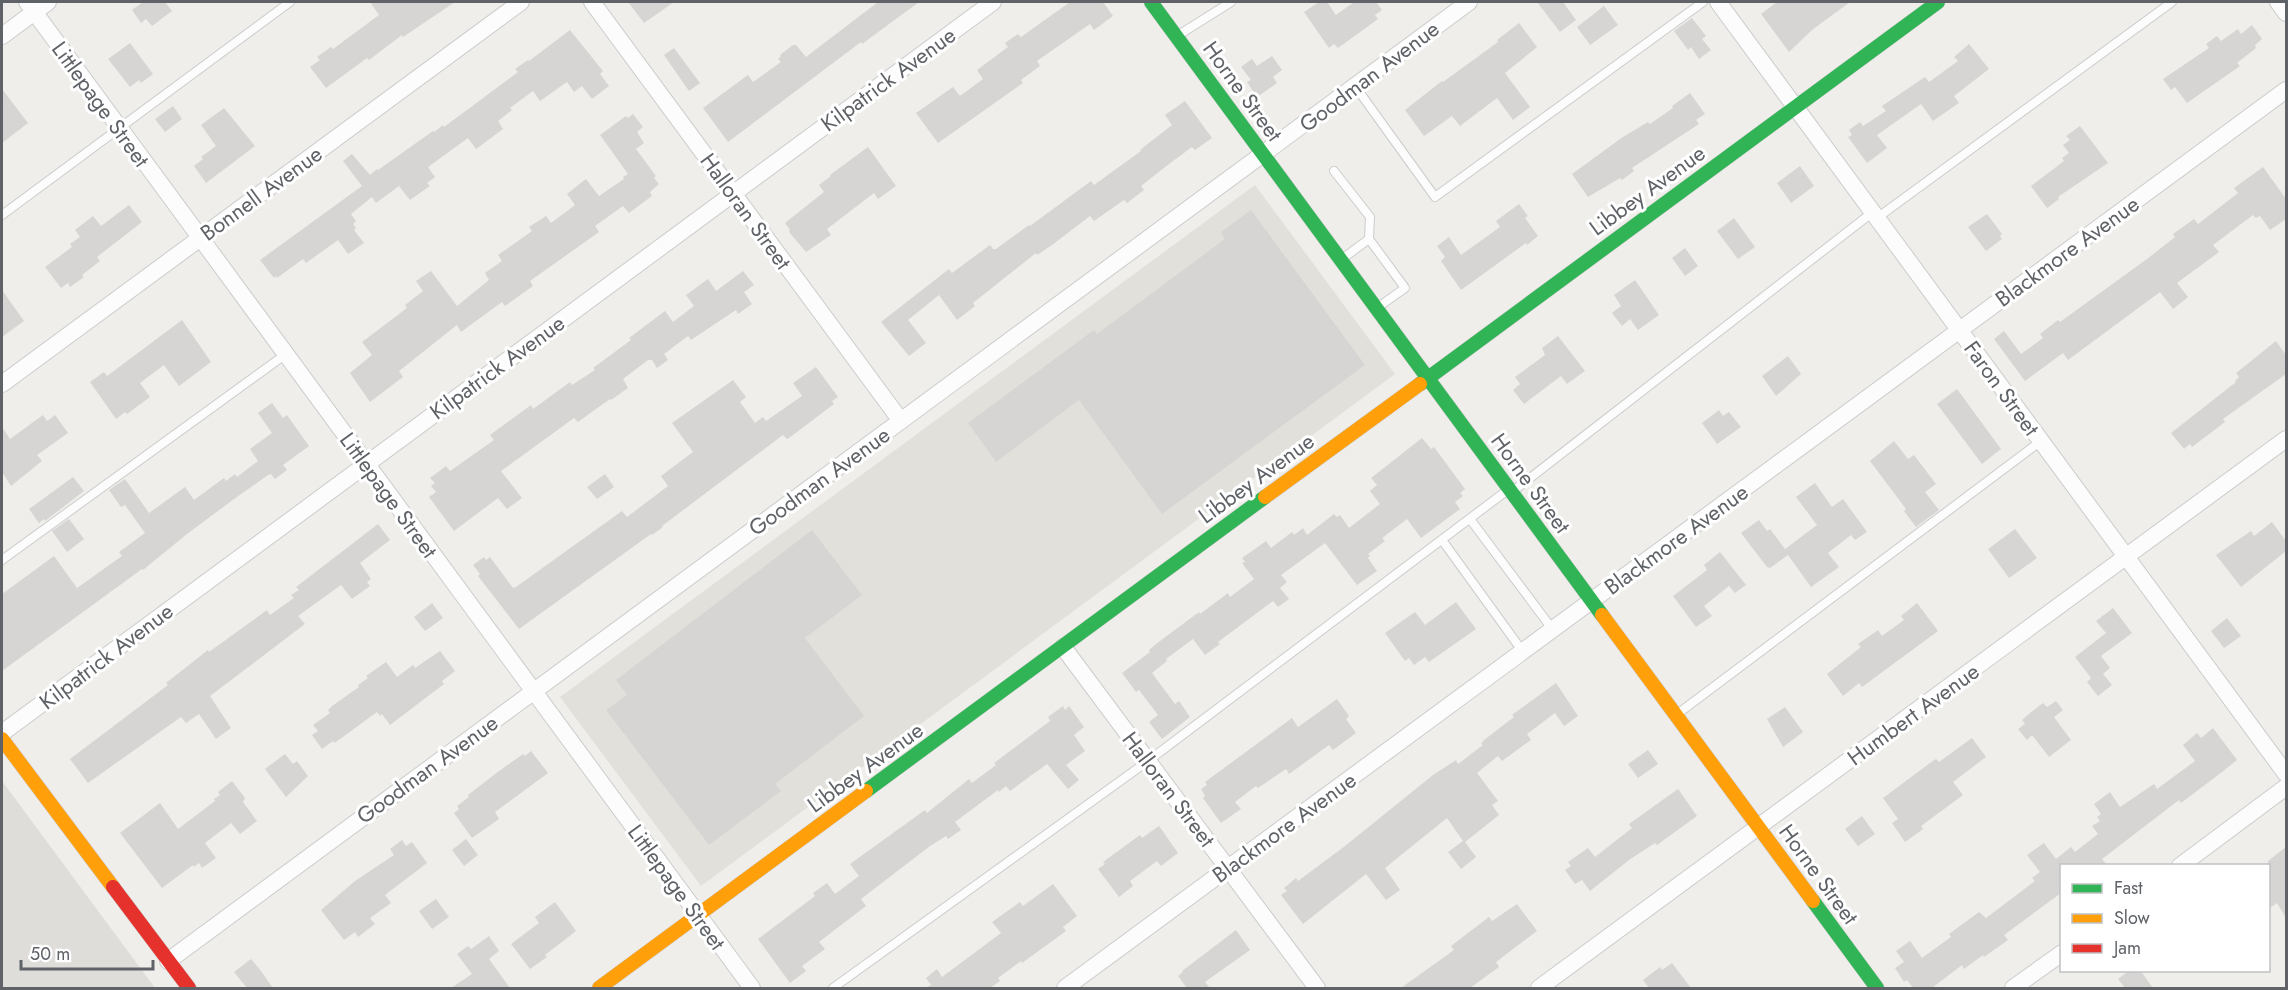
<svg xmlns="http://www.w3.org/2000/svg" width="2288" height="990" font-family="Jost,sans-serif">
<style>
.industrial{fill:#dfddda}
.education{fill:#e2e0da}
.building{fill:#d6d5d3}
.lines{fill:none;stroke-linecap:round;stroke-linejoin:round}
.lane-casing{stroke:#cbcccc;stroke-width:10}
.street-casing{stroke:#cbcccc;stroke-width:18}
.fast-casing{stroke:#cacacb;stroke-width:15}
.slow-casing{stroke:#cacacb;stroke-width:15}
.jam-casing{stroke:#cacacb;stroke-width:15}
.lane{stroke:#fdfcfc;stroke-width:8}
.street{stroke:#fdfcfc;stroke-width:16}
.fast{stroke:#30b455;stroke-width:14}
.slow{stroke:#ff9f0a;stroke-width:14}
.jam{stroke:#e5322d;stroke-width:14}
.labels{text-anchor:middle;stroke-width:6;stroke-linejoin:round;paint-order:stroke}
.street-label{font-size:22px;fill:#5f6368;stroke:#fff}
</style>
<rect width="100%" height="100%" fill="#efeeea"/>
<path class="industrial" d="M2,781L155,988H2Z"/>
<path class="education" d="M1255,185L1395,374L701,886L560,697Z"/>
<path class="building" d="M143,2H165L172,11L152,26L146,19L141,23L132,10Z
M370,2H455L403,37L402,35L369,60L367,58L326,88L310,67L320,60L317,57L331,47L333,49L379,15Z
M628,2H674L644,23Z
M878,2H919L862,44L861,42L728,142L703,108L748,75L753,82L781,62L778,59L781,56L780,55L793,45H796L806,57Z
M1070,2H1103L1113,16L1094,30L1090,24L1037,61L1040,66L1021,80L1023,83L938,143L916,113L953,87L960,96L983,79L977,70L1008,47L1005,43L1018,34L1021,37Z
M1319,2H1327L1336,15L1354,2H1376L1382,10L1375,15L1378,19L1349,40L1338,48L1334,44L1329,48L1304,12Z
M1537,2H1563L1576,20L1560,32Z
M1777,2H1850L1812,30L1789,52L1761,14Z
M1604,6L1618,25L1590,45L1577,27Z
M1692,18L1706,36L1702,39L1711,50L1699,59L1691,47L1688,50L1674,31Z
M1519,23L1537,47L1505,73L1530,107L1513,120L1497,98L1460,126L1452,116L1424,136L1405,110L1442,81L1443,82L1498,42L1497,40Z
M2252,25L2262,39L2255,45L2256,48L2237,63L2240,66L2187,103L2175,87L2171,90L2163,79L2209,48L2206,44L2217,36L2221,41L2238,29L2241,34Z
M570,30L603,71L600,74L609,86L592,99L582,86L574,92L567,82L540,101L533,91L510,108L512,110L498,121L503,129L476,149L468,138L428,167L435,177L427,183L430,186L410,200L399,186L376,203L372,197L351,214L356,221L353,224L356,228L354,230L364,243L348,254L338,240L306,263L303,259L277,278L276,276L274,278L260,260L362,186L343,161L352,154L370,175L377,169L378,170L433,131L434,132L443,125L444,127L518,72L515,69L528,60L529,61Z
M130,43L153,74L141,83L139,80L130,87L108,59Z
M1969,44L1989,69L1954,96L1959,103L1933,121L1921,104L1877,135L1887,148L1867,163L1848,137L1852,135L1849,130L1860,122L1863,126L1886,111L1882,106L1925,77L1929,82L1958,61L1954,57Z
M674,48L700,83L689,91L664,55Z
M1272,56L1282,70L1273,77L1277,83L1257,97L1247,82L1251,80L1241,67L1252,59L1257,66Z
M2,89L28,123L2,143Z
M1690,93L1705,114L1696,120L1699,124L1632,168L1634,171L1622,180L1620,178L1588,197L1572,174L1623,137L1648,122L1650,124L1673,108L1672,106Z
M1185,101L1212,138L1195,150L1192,147L1169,164L1141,186L1144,190L1127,203L1124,200L1094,221L1090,216L1052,245L1037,255L1036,253L973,303L975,306L957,320L939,295L908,320L926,343L909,356L881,322L949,269L952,273L990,245L993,249H996L1029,225L1030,226L1091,181L1094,185L1141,151L1140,150L1172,125L1165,115Z
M173,106L182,119L165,132L155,119Z
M224,108L255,146L206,183L194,166L203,159L201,157L216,146L201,125Z
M633,114L643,127L637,132L644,143L636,149L656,176L654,178L659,184L650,192L652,196L629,213L623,206L595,226L599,232L530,281L533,286L505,306L502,302L461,332L457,325L399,371L403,377L370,402L350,373L372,355L362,342L407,308L405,305L423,291L416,281L431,271L457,306L489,280L485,273L502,261L498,255L532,231L529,227L546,216L551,223L575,205L567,194L586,179L599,196L624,179L623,177L628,174L600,135L626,116L628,118Z
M2080,126L2108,163L2058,197L2059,199L2047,208L2031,186L2064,161L2062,158L2069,153L2063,145L2070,140L2066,136Z
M868,147L896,186L878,199L874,193L827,229L831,235L806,252L789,232L790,230L785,223L824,192L819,185L831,176L830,175Z
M1800,166L1814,186L1791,203L1777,183Z
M2263,167L2286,199V219L2270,230L2260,216L2256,218L2253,215L2213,245L2219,252L2177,283L2188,297L2173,309L2160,292L2068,360L2063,353L2025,381L1994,339L2004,331L2021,354L2043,338L2040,334L2058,320L2060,322L2147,259L2175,237L2173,234L2194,219L2198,224L2238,193L2234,188Z
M1519,204L1528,216L1525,218L1538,236L1527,245L1526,243L1461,290L1441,261L1445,257L1437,246L1449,237L1461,255L1500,227L1496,221Z
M129,205L142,222L97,257L100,261L82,275L84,277L70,287L68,283L61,288L45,267L72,247L70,244L80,237L75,230L93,216L101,226Z
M1251,210L1365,365L1162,514L1079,400L996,462L968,423L1094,330L1097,334L1225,239L1221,232Z
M1987,214L2002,234L2000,236L2002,239L1986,251L1968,227Z
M1734,218L1755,247L1738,259L1717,231Z
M1685,248L1698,266L1685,276L1672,258Z
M743,271L754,285L744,292L752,304L738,314L736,310L691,340L688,336L664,354L668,360L657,368L652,360H648L623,379L628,388L611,400L610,399L578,422L574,418L501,471L522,498L507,509L498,498L454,531L429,497L436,492L431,486L435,483L430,478L446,466L450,471L494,440L490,435L531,405L533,409L570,382L572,385L595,370L593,368L631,340L629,338L665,311L673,322L694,306L686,295L708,279L716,291Z
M1635,280L1659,315L1638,330L1630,319L1622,326L1612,313L1621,306L1614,295Z
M2,290L24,321L2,337Z
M182,320L211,362L179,386L164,365L140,383L150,397L127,414L125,412L116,419L90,382L104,372L107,376Z
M1558,336L1585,371L1567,384L1561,376L1524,404L1513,390L1520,384L1515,377L1545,355L1542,348Z
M2276,341L2286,355V374L2223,419L2225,422L2192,447L2190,444L2184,449L2171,433L2236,382L2235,381L2239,377L2236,373Z
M1788,356L1801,374L1776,396L1762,376Z
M816,367L838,397L832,401L834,404L789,438L787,439L783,435L662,526L663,527L652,535L651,534L519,629L478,576L480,574L473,565L484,557L486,560L490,557L513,588L516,587L622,511L627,517L668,486L661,476L693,452L672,423L733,380L746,397L740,402L755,423L763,417L766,421L802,396L793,383Z
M1957,389L2001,449L1982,464L1937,404Z
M272,403L283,418L287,415L309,446L283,465L287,470L275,479L271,474L268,475L234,499L187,534L143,570L142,569L2,671V594L54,556L77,588L122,556L119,552L145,533L125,505L121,507L109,490L125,479L149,513L185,487L194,500L224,478L226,481L235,474L237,477L258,461L250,449L272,433L258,413Z
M1719,410L1723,416L1729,412L1741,427L1717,444L1702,423Z
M43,415L47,421L55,415L68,433L37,455L42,461L11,486L2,472V427L10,439Z
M1422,438L1431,449L1434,447L1465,489L1460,493L1463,496L1455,502L1460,509L1421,538L1407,519L1382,538L1385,541L1368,554L1370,556L1368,558L1377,571L1357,585L1325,543L1281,575L1287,582L1280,588L1289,599L1278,607L1273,601L1218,642L1220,644L1205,655L1193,639L1166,659L1167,661L1152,673L1175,704L1179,701L1190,717L1162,739L1149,722L1158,715L1139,690L1136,692L1122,673L1150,652L1149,650L1156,644L1199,612L1200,614L1228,593L1230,597L1254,579L1242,563L1245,562L1242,558L1266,541L1271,548L1292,532L1294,535L1303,528L1307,535L1334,514L1337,517L1340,515L1349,528L1380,504L1370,491L1377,485L1371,478Z
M1894,441L1908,459L1914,455L1936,484L1925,492L1939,510L1916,527L1904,511L1906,509L1870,461Z
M605,474L614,487L597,499L587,487Z
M73,477L84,491L45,521L44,519L39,523L29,509Z
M1815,483L1832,507L1843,499L1867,532L1855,540L1851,535L1828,553L1839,567L1811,587L1788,555L1770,568L1767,567L1741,533L1759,520L1767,531L1770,529L1785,549L1817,525L1796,497Z
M69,519L84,539L67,552L52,531Z
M2272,522L2286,541V551L2241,587L2216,555L2251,531L2254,536Z
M378,524L390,540L360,563L371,579L367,582L370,586L352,599L341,585L298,616L305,624L210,696L231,728L216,739L199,714L186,723L181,717L88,783L70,759L168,685L166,683L208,650L209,652L267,610L270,615L294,598L291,595L299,590L296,587Z
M2015,529L2037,558L2009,578L1988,549Z
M812,530L862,595L805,638L864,716L775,784L781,791L709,845L606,710L627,695L616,680Z
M1720,552L1746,585L1735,593L1729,586L1704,606L1712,616L1696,627L1673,596L1707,570L1704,565Z
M1456,602L1476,629L1429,662L1425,657L1414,665L1409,658L1405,661L1385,633L1415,612L1425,625Z
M432,603L443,618L425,631L414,617Z
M1917,603L1938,631L1862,687L1859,683L1843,696L1827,674L1861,647L1858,644L1878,630L1882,636L1904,620L1901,616Z
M2113,608L2132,633L2101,656L2110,668L2103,674L2112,685L2098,696L2087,682L2091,678L2075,657L2106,633L2096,621Z
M2227,618L2241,636L2224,648L2211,631Z
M440,651L455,671L442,681L444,684L390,725L382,714L380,716L377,712L340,739L334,743L333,741L322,749L312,735L318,731L313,725L330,713L328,710L332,706L359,687L358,685L368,678L366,676L386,662L397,677L413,665L415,668Z
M1556,683L1578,716L1564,726L1555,713L1527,734L1531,740L1502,761L1498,756L1477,773L1498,801L1492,805L1499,815L1465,842L1476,857L1461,869L1448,852L1463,841L1447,818L1385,868L1400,890L1386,900L1366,874L1303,924L1281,895L1287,891L1284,888L1296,878L1298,881L1345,846L1433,775L1456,760L1458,764L1483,745L1481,744L1484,740L1514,717L1512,715Z
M1337,699L1349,716L1346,719L1356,733L1333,750L1329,745L1289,774L1286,769L1258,788L1256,786L1235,802L1241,809L1221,823L1203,798L1205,796L1201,789L1207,785L1205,782L1292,718L1298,727Z
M2056,701L2063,710L2054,717L2071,740L2049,757L2032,735L2027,740L2018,729L2025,724L2022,720L2030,713L2043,703L2047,707Z
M1063,706L1065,710L1069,706L1084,727L1074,735L1085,751L1066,765L1079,780L1068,789L1047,764L1010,791L1006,786L999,792L998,790L955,822L961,830L948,839L946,836L930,846L861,899L866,906L819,942L825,949L802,966L806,971L790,983L758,939L815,896L813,893L827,883L835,894L859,876L850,864L925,810L927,813L969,779L972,783L996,765L994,763L1050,721L1048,717Z
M1785,707L1803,732L1783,747L1767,719Z
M2213,728L2237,760L2222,772L2181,803L2179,800L2102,859L2108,866H2061V893L2004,935L2008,940L1984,957L1983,955L1964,969L1962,965L1932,988H1913L1907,980L1904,982L1895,968L1904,962L1896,951L1910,941L1922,958L1951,937L1949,934L1979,912L1986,918L2035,881L2032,878L2040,872L2027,855L2044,843L2056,859L2071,847L2075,852L2098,834L2092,826L2100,821L2097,817L2101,814L2094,804L2110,792L2120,807L2154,784L2157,789L2195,761L2183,745L2197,733L2201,738Z
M1972,738L1986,757L1953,782L1963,795L1921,826L1923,829L1905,842L1892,823L1898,819L1883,798L1930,763L1936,759L1939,762Z
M1648,750L1658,764L1638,778L1628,764Z
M531,751L548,773L495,812L499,819L472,838L454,813L459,809L457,806L469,797L468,795L499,771L523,754L525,756Z
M285,754L293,764L297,761L308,776L286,797L265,769Z
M232,781L245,798L243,802L257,821L240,834L231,823L205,843L216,858L202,868L199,863L194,867L193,865L162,888L120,833L160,803L178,829L215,801L214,799L220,795L218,792Z
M1678,789L1697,816L1657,845L1655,843L1629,860L1590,891L1582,880L1575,884L1565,870L1571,866L1568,862L1588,848L1595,857L1632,828L1629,824Z
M1862,816L1875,834L1858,846L1845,829Z
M1159,826L1178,853L1161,866L1157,861L1130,881L1133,886L1119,897L1098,869L1105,864L1103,862L1140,835L1142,838Z
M466,839L478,855L464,866L452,850Z
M402,840L406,846L412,842L427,863L385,895L391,903L370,918L375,924L358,937L355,932L344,940L321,910L355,881L394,855L390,849Z
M2286,847V918L2277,903L2268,909V861Z
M1053,884L1077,916L1063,927L1066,931L1022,963L1021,961L998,978L1000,981L990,988H926L931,985L926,978L937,969L942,977L1001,933L992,922L1020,902L1023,906Z
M436,899L449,917L432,929L419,911Z
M555,902L576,931L545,955L547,957L530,969L511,944L539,923L535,917Z
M1517,904L1537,931L1496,962L1499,967L1470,988H1401L1454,950L1451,946L1489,917L1492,921Z
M1236,930L1250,950L1205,982L1210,988H1187L1178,976L1183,972L1182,971Z
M489,936L499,951L489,959L510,988H451L472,974L457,954L468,946L471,949Z
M251,959L261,971L273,988H247L234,972Z
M1672,963L1691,988H1649L1643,980L1660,967L1662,970Z
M2130,970H2140L2153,988H2125L2118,979Z"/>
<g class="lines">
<g class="lane-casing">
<path id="lane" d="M1177,36L1231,2
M1355,86L1435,197L1703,2
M1334,171L1370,217L1369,239
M2,215L290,2
M1877,218L2172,2
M1342,259L1369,239L1405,288L1377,308
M1512,492L1873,212
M1470,519L1553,630
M1442,540L1523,652
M2,560L286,354
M1676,715L2041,441
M833,988L1148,761L1509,489"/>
</g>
<g class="street-casing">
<path id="street" d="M27,2L752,988
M592,2L901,421
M1718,2L2286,774
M2278,2L2286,13
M2,36L48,2
M2,384L521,2
M1063,647L1317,988
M2,733L993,2
M2180,866L2286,787
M168,961L1469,2
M1065,988L2286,90
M1539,988L2286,439
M2013,988L2062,953"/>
</g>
<g class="fast-casing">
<path id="fast" d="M1151,2L1602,615
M1420,384L1938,2
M866,791L1265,497
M1813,901L1877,988"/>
</g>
<g class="slow-casing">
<path id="slow" d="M1265,497L1420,384
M1602,615L1813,901
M2,739L113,887
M599,988L866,791"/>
</g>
<g class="jam-casing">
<path id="jam" d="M113,887L189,988"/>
</g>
<use href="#lane" class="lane"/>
<use href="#street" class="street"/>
<use href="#fast" class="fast"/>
<use href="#slow" class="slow"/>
<use href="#jam" class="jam"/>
</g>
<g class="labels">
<g class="street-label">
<text transform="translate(1369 76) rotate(-37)" y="8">Goodman Avenue</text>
<text transform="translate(888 79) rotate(-36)" y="8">Kilpatrick Avenue</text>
<text transform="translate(1243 91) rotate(54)" y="8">Horne Street</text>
<text transform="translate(101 104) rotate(54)" y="8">Littlepage Street</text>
<text transform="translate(1647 190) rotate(-36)" y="8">Libbey Avenue</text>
<text transform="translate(261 193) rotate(-36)" y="8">Bonnell Avenue</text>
<text transform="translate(746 211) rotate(54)" y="8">Halloran Street</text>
<text transform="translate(2067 251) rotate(-36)" y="8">Blackmore Avenue</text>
<text transform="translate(497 367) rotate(-36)" y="8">Kilpatrick Avenue</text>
<text transform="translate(2002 388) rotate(54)" y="8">Faron Street</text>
<text transform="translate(1256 478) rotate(-36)" y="8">Libbey Avenue</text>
<text transform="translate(819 481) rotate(-36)" y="8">Goodman Avenue</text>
<text transform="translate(1531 483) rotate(54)" y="8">Horne Street</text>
<text transform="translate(389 495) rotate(54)" y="8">Littlepage Street</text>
<text transform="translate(1676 539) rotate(-36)" y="8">Blackmore Avenue</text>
<text transform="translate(106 656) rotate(-37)" y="8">Kilpatrick Avenue</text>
<text transform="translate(1913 714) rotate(-36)" y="8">Humbert Avenue</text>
<text transform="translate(865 767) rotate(-36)" y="8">Libbey Avenue</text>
<text transform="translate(427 769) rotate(-36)" y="8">Goodman Avenue</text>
<text transform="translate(1169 789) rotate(53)" y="8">Halloran Street</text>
<text transform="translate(1284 827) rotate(-36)" y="8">Blackmore Avenue</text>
<text transform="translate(1819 874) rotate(54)" y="8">Horne Street</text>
<text transform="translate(677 887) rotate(54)" y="8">Littlepage Street</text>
</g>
</g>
<rect width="2288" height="990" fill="none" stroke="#5f6368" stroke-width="6"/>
<rect x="2060" y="864" width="210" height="108" fill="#ffffff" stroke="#bfc1c3" stroke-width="1.5"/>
<rect x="2072" y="884" width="30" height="9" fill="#30b455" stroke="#bfc1c3" stroke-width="1.5"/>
<text x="2114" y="894" font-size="18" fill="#5f6368">Fast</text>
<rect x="2072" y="914" width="30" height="9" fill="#ff9f0a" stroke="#bfc1c3" stroke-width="1.5"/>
<text x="2114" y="924" font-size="18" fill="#5f6368">Slow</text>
<rect x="2072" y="944" width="30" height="9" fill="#e5322d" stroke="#bfc1c3" stroke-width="1.5"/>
<text x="2114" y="954" font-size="18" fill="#5f6368">Jam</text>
<path d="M21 960v9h132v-9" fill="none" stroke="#5f6368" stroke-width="3"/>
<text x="30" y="960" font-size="18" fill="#5f6368" stroke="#ffffff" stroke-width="4.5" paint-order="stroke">50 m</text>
</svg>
